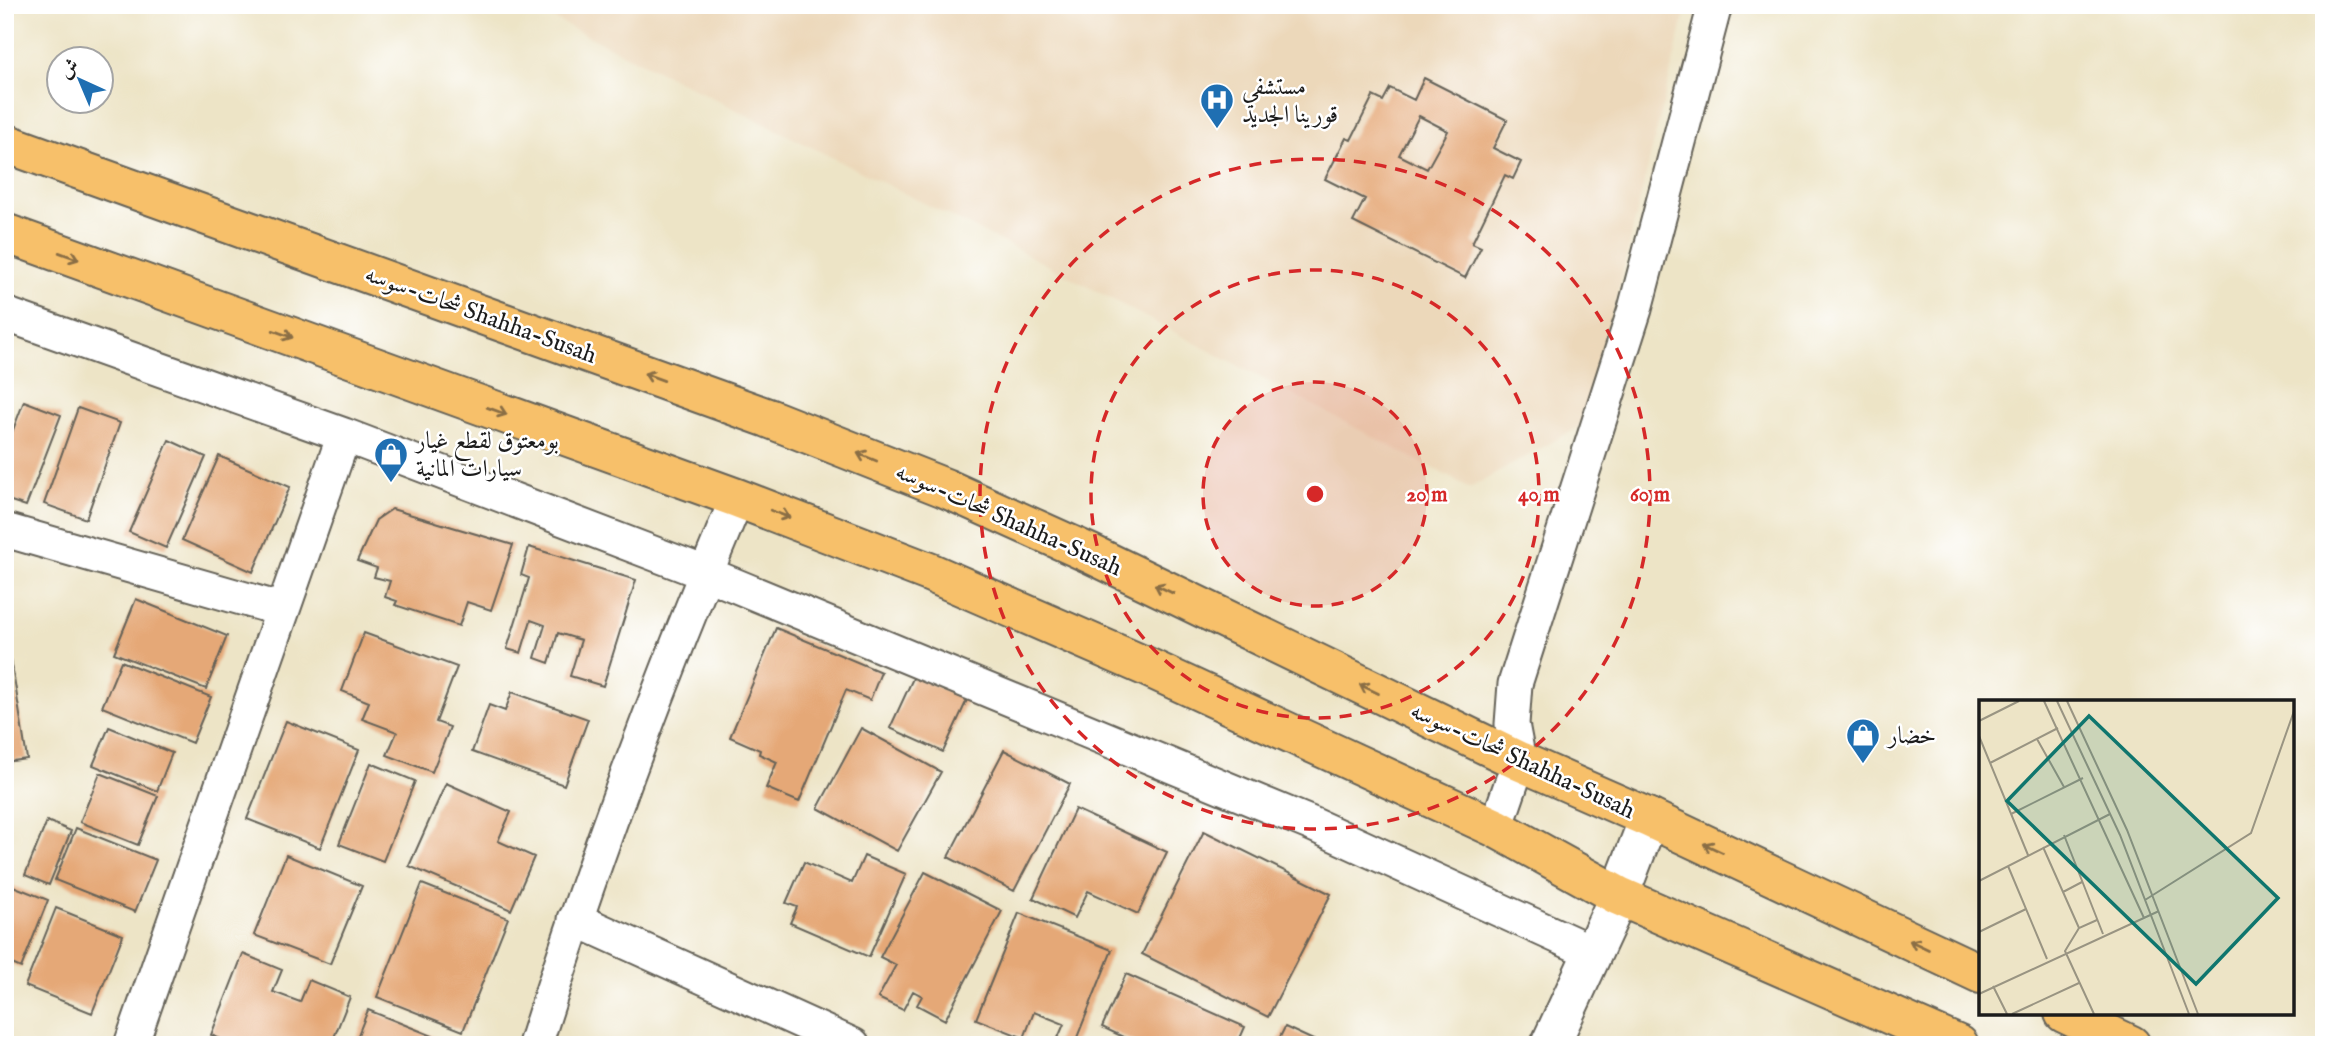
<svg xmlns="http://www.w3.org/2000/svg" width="2329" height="1050" font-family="'IM FELL English',Amiri,serif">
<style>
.built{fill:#ecd8ba}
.building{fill:#e5a877;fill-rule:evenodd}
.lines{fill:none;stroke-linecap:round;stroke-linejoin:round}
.minor-casing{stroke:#656258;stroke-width:37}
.tertiary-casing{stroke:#656258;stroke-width:42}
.primary-casing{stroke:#656258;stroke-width:42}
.minor{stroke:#fff;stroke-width:33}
.tertiary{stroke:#fff;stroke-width:38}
.primary{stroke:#f7c06b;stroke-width:38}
.oneway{stroke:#8a6e44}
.ring{fill:none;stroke:#d62828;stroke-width:3.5;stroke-dasharray:12 9}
.labels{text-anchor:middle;stroke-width:5;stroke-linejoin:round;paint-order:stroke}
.poi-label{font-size:24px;fill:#1c1c1c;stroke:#fff;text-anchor:start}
.street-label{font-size:24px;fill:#1c1c1c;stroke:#fff}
.inset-road{fill:none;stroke:#999482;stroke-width:2}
.view{fill:#0f766e;fill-opacity:0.15;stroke:#0f766e;stroke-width:3.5}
.inset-edge{fill:none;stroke:#1c1c1c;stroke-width:3.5}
.centre{fill:#d62828;stroke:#fff;stroke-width:3.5}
.ring-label{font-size:21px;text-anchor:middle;font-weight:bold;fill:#d62828;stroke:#fff;stroke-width:5;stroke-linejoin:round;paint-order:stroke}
</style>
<rect width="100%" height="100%" fill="#fff"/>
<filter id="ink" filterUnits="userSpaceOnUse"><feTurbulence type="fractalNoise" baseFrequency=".0143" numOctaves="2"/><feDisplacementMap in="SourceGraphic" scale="14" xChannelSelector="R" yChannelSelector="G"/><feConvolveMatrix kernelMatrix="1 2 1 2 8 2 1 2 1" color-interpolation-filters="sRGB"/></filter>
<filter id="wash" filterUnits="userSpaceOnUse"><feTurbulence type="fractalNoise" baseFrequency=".00686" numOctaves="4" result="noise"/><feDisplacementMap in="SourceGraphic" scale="28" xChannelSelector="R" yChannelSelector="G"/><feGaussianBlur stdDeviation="1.57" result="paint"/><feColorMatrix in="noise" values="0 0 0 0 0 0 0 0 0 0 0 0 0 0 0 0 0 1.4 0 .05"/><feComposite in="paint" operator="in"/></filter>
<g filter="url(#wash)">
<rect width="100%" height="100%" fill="#ede4c6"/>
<path class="built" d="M526,5H1687L1586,423L1470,488L1028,255Z"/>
<g id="blocks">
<path class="building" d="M1424,78L1507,120L1493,148L1521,162L1513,179L1505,175L1472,243L1481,247L1465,278L1353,222L1365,199L1325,179L1346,138L1351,140L1373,96L1383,101L1390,88L1414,100ZM1419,116L1448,131L1427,169L1399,155Z
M24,401L61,415L26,506L5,499V451Z
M78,408L120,423L86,519L44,504Z
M169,440L206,457L166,548L129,532Z
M219,456L290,487L253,572L182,540Z
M392,509L513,545L491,610L467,602L459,626L395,605L397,601L385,597L390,581L374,577L377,568L357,561L376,520Z
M529,547L636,580L603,686L570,676L581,640L558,633L549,663L535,658L545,625L531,620L521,653L507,649L529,578L521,575Z
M136,599L227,636L206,689L114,653Z
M776,628L881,672L870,700L846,690L799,802L766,788L777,762L759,754L760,750L730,737Z
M364,633L457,667L436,722L450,727L432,772L387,755L397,732L362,719L369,702L342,691Z
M5,646H9L27,759L5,762Z
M121,661L211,697L192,743L102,707Z
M914,676L967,700L943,752L890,728Z
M512,692L588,719L564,785L472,752L489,705L505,711Z
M286,721L359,750L320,848L247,819Z
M109,727L172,753L157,791L93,765Z
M861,728L941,772L897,851L818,808Z
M1004,750L1070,784L1014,891L948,857Z
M371,763L415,781L383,861L339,844Z
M100,773L158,796L138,845L80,822Z
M446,783L511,812L498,841L534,857L511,910L409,866Z
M1075,809L1167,852L1138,914L1088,891L1075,918L1033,898Z
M47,821L71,831L49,885L25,875Z
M76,828L156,860L135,912L55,880Z
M1204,831L1331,894L1268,1017L1142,954Z
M286,855L362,886L330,964L254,935Z
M864,856L906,874L869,957L790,923L797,907L786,903L804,862L852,883Z
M925,872L1002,911L945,1020L917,1005L922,996L913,991L903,1010L878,998L896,965L880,957Z
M8,884L48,900L21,968L5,961V892Z
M422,884L508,918L463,1031L377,997Z
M56,908L123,935L92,1013L25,986Z
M1019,913L1112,950L1074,1045H1055L1064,1024L1034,1012L1024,1038L976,1019Z
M243,954L282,970L273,992L300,1002L309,980L350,997L331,1045H235L211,1035Z
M1126,974L1245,1027L1237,1045H1140L1102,1027Z
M368,1010L455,1045H354Z
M1285,1027L1324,1045H1276Z"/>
</g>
</g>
<g filter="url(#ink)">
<use href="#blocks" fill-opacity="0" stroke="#656258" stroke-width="2"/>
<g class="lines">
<g class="minor-casing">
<path id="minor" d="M5,314L344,435L705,573L1312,824L1592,952
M5,530L283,610
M1496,828L1519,761L1512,724L1515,684L1635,309L1715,5
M575,919L853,1045
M131,1045L344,435
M535,1045C593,859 662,677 737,498"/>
</g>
<g class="tertiary-casing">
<path id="tertiary" d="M1550,1045L1619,896L1649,818"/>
</g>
<g class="primary-casing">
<path id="primary" d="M5,143L768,418L945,488L1091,554L1519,761L1649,818L1981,974
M5,233L737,498L929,572L1145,666L1496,828L1619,896L1959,1045
M2064,1013L2131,1045"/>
</g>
<use href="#minor" class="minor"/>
<use href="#tertiary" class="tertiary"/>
<use href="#primary" class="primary"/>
</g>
<defs><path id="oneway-shaft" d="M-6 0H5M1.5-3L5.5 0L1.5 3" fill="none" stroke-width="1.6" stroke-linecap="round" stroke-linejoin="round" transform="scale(1.75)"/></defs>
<g class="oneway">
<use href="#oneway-shaft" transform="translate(69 256) rotate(20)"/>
<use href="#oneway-shaft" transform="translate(283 334) rotate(20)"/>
<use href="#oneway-shaft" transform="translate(654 377) rotate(-160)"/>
<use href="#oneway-shaft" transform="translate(497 411) rotate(20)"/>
<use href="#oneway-shaft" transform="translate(867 457) rotate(-158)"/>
<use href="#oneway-shaft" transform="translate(780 514) rotate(21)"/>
<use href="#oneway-shaft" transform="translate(1164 589) rotate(-154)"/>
<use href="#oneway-shaft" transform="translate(1369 689) rotate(-154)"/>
<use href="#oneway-shaft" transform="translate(1713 848) rotate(-155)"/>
<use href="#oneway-shaft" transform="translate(1919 945) rotate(-155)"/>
</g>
</g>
<circle cx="1315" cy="494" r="112" fill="#d62828" fill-opacity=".12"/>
<g class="ring">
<circle cx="1315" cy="494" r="112"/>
<circle cx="1315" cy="494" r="224"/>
<circle cx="1315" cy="494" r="335"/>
</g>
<defs>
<g id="hospital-pin" transform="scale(1.75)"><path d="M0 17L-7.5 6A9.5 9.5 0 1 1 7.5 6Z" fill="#1f6fb2" stroke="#fff"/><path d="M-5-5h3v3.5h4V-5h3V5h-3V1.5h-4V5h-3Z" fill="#fff"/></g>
<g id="shop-pin" transform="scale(1.75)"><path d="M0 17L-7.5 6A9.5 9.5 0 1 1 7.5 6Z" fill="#1f6fb2" stroke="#fff"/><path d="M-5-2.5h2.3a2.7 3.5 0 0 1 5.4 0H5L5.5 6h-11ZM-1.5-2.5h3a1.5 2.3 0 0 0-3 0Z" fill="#fff"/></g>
</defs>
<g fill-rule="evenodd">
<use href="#hospital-pin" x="1217" y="100"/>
<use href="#shop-pin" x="391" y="454"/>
<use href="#shop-pin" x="1863" y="735"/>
</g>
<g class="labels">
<g class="poi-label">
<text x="1242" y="94">مستشفي<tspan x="1242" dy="28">قورينا الجديد</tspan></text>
<text x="416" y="448">بومعتوق لقطع غيار<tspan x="416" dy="28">سيارات المانية</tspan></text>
<text x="1888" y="743">خضار</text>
</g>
<g class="street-label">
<text transform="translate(481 314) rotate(20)" y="8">شحات-سوسه Shahha-Susah</text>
<text transform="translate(1009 519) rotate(24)" y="8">شحات-سوسه Shahha-Susah</text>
<text transform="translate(1523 760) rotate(25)" y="8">شحات-سوسه Shahha-Susah</text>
</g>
</g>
<g transform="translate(1979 700)">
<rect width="315" height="315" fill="#ede4c6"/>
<path class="inset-road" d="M65,1L165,218M78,1L141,135L210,314M88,1L148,130L219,314M0,21L40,1M0,36L49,155M58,39L85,87M11,63L79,28M32,114L104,78M85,135L124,234M64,147L100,228M29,166L68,259M0,181L131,114M84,192L103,182M166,200L272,133L315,11M0,232L47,209M14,286L28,314M0,294L180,211M33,314L100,283M115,314L86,251L100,228L118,220"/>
<path class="view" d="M110,16L299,198L217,284L28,101Z"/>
<rect width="315" height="315" class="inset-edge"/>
</g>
<circle cx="1315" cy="494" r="10" class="centre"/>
<g class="ring-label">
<text x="1427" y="501">20 m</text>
<text x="1539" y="501">40 m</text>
<text x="1650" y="501">60 m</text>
</g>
<rect width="2329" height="1050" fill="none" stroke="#fff" stroke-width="28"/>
<g transform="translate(80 80) rotate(316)"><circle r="33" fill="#ffffff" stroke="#a4a4a4" stroke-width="2"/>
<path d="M0-5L12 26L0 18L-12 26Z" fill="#1f6fb2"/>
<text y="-10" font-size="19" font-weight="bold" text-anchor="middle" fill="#1c1c1c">ش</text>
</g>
</svg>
